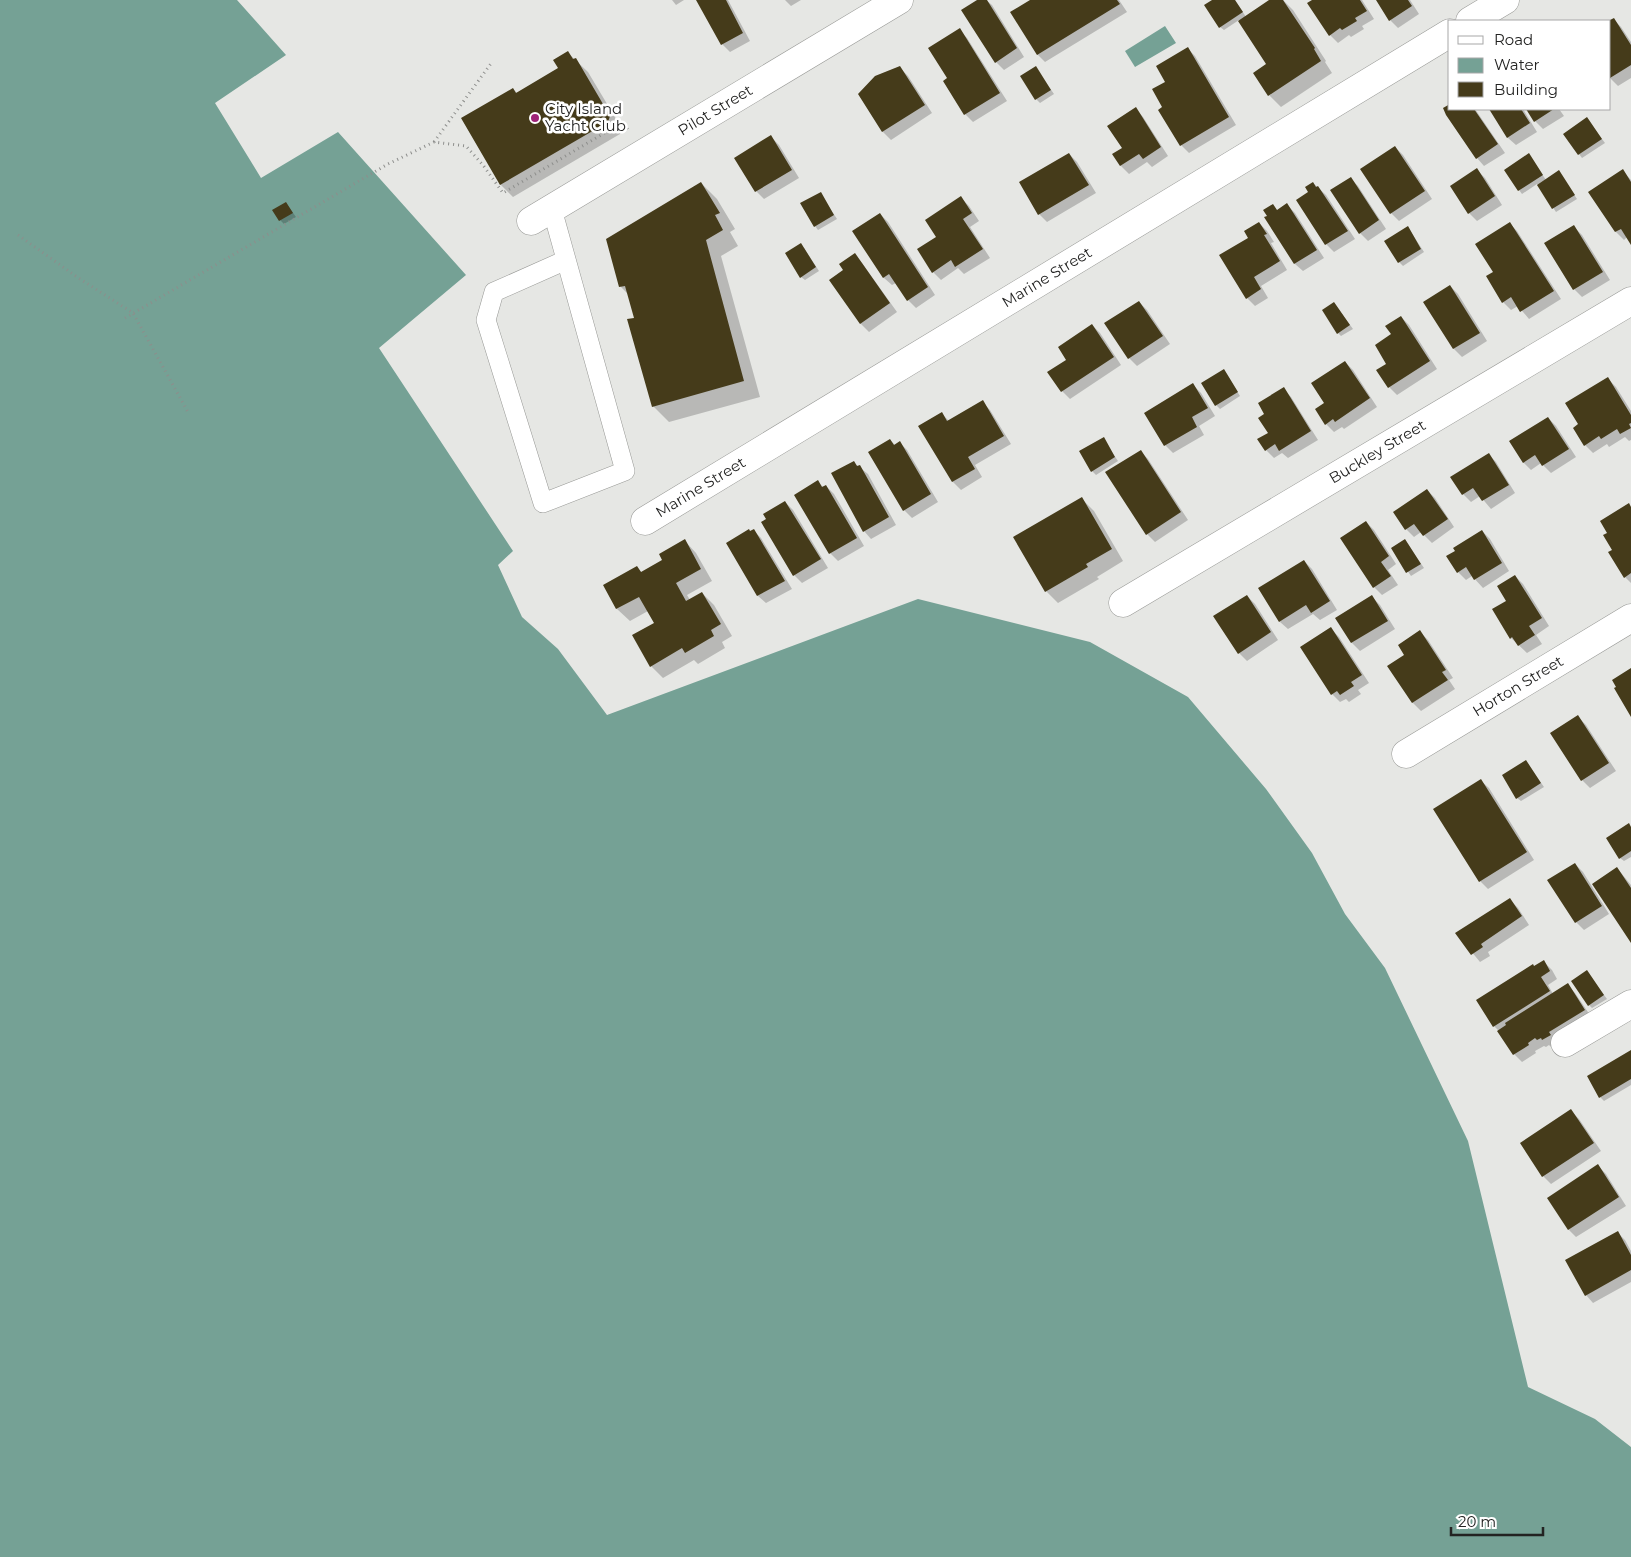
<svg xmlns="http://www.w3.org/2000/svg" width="1631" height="1557" font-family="Montserrat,sans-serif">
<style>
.water{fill:#75a195}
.shadow{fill:#0003}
.building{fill:#453b1a}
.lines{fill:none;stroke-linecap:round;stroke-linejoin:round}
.lane-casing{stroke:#989996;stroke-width:20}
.street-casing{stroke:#989996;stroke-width:29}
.path{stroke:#8d8e8c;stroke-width:3;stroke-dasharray:1 4;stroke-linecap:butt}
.lane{stroke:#fff;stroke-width:19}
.street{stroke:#fff;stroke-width:28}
.poi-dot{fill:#9e2277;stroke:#fff;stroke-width:2}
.labels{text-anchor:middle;stroke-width:5;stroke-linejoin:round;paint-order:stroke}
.poi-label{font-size:15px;fill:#232322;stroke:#fff;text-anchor:start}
.street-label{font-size:15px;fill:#232322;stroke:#fff}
</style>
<rect width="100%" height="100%" fill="#e6e7e4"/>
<path class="water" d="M0,0H237L286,55L215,103L261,178L338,132L466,275L379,348L513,551L498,565L522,617L558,649L607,715L918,599L1090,642L1188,697L1266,789L1312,853L1345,914L1385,968L1468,1141L1528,1387L1595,1419L1631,1447V1557H0Z
M1165,26L1176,43L1135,67L1125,51Z"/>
<path class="shadow" d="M672,0H684L676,5Z
M698,0H728L750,41L730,52L722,44Z
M785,0H801L791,6Z
M980,0H986L992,5L1024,57L1004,70L996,62Z
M1032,0H1119L1127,12L1045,62L1037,54Z
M1214,0H1235L1246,17L1271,0H1283L1293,10L1326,61L1325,62L1332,73L1281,107L1269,95L1268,64L1239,20L1224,30L1220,27Z
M1314,0H1362L1374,19L1362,26L1364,29L1351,37L1349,35L1338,43L1330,35Z
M1377,0H1410L1419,14L1398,28L1390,20Z
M1613,19L1621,27L1631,42V78L1618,86L1610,78V22Z
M959,30L967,38L1007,101L973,122L965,114L944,82L949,79Z
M1187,48L1195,56L1236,125L1189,153L1181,145L1164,107L1167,82Z
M568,53L588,72L622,129L620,134L513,197L501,185L462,119L513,89L517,93L559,68Z
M900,68L908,76L932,113L891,140L883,132L859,95Z
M1036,68L1054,94L1040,103L1036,99Z
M1136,109L1143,117L1168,156L1152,167L1147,162L1129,174L1121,166L1114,155L1123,149Z
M1450,109H1475L1505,153L1484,166L1477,158Z
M1490,109H1523L1537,132L1516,145L1508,138Z
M1527,109H1559L1564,116L1543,129L1535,121Z
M1587,119L1605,143L1582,158L1579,154Z
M771,137L779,145L799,178L764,199L756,191Z
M1395,147L1403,155L1432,199L1399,221L1391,213L1362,170Z
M1069,154L1077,162L1096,193L1047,222L1039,214Z
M1529,155L1546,180L1559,172L1577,199L1556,212L1537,184L1522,194L1519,190Z
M1477,170L1485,178L1502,205L1477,221L1469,213Z
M1623,171L1631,180V243L1627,237L1624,240L1616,232L1590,192Z
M1350,178L1358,186L1386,229L1368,241L1360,233Z
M701,183L717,199L735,229L730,232L738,246L721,256L760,397L669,422L653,406L636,318L629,295L620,286Z
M1313,183L1326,195L1355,239L1334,252L1326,244L1297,200L1310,192Z
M820,193L837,219L818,230L815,226Z
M961,198L969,206L979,221L970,227L990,258L964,274L958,268L941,280L933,272L938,237Z
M286,203L296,217L284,224L280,220Z
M1287,205L1295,213L1324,258L1303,271L1295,264L1266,217Z
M880,214L888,222L935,295L916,308L908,300L896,283L892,285L884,278L854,231Z
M1259,223L1267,231L1274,242L1271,243L1287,270L1261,286L1268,298L1255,306L1247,298L1250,238Z
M1510,224L1517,231L1561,299L1529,319L1518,306L1511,310L1503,302L1495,272Z
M1574,227L1582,235L1610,280L1582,297L1574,289Z
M1411,232L1424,252L1403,266L1399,262Z
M804,248L819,271L805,280L801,277Z
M854,255L862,263L897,312L869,332L861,324L831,281L845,270Z
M1450,286L1458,294L1487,341L1462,357L1454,349L1424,302Z
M1139,302L1147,310L1170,344L1137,366L1129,358Z
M1334,303L1353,329L1341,336L1338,333Z
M1401,317L1409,325L1437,369L1397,395L1389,387L1388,364L1392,335Z
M1092,325L1100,333L1121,365L1070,399L1062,391L1049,372L1068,360Z
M1345,362L1353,370L1377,407L1344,429L1342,427L1334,432L1326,424V403Z
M1224,370L1240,396L1220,409L1216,405Z
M1608,379L1616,387L1631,411V440L1629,441L1625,437L1609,447L1607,444L1593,453L1585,445L1580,425Z
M1193,385L1201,393L1215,416L1199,426L1204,435L1173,453L1165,445L1146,414Z
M1283,389L1291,397L1318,440L1288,458L1282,453L1274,458L1266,450L1270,433L1266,414Z
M982,402L990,410L1011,444L975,465L982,477L961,490L953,482L920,426L941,413L949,421Z
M1548,418L1556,426L1576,457L1551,473L1541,463L1531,470L1523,462Z
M1103,439L1118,461L1096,475L1092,471Z
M890,440L895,445L899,442L907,450L938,502L912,518L904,510Z
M1140,451L1148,459L1188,520L1155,542L1147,534Z
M1488,454L1496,462L1515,493L1491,509L1480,496L1471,502L1463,494L1452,477Z
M854,463L868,474L896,525L871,539L864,531Z
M818,482L823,487L826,486L834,494L864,546L838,561L830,553Z
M1427,490L1435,498L1454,527L1432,543L1421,532L1414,537L1406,529Z
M1082,499L1094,511L1123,561L1097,577L1099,579L1058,603L1046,591Z
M785,502L793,510L828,568L802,583L794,575Z
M1631,507V583L1625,577L1613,550L1609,534Z
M1366,522L1374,530L1396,564L1388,570L1398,585L1382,595L1374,587Z
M753,530L761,538L792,589L766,603L758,596L728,543Z
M1482,531L1490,539L1509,571L1483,588L1472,576L1466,580L1458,572Z
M684,540L696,553L712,581L687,595L690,600L702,593L714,605L732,636L722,642L725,648L698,664L694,660L663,678L651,666L655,624L648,611L630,621L617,609L604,586L637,567L642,573L664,560Z
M1405,540L1424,568L1411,576L1392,548Z
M1304,561L1312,569L1337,610L1320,620L1313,614L1288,629L1280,622Z
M1515,576L1523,584L1549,626L1536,635L1542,644L1527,653L1511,638L1494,610L1508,601Z
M1247,596L1255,604L1278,640L1247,661L1239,653Z
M1372,597L1380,605L1395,629L1360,651L1352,643L1337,618Z
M1331,629L1339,637L1369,683L1358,690L1361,694L1349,702L1346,699L1340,702L1332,694Z
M1420,632L1428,640L1453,678L1449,680L1455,689L1421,711L1413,703L1389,666L1406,655Z
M1578,717L1586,725L1616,771L1590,788L1582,780Z
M1526,761L1544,787L1521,801L1517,798Z
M1481,781L1489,788L1534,860L1488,889L1480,881L1435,809Z
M1631,827V857L1624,861L1620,858Z
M1575,864L1583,872L1609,914L1584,930L1576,922Z
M1617,868L1631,885V941Z
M1510,900L1518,908L1529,925L1488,952L1490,956L1480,962L1457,934Z
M1544,962L1552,970L1557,979L1548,985L1553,994L1567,985L1575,993L1592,1018L1558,1043L1551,1047L1549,1045L1546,1047L1544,1046L1535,1051L1536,1053L1522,1062L1514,1054L1500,1032L1494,1026L1535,967Z
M1587,972L1607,999L1592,1008L1589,1005Z
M1631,1052V1085L1604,1101L1600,1097Z
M1571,1111L1579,1119L1601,1151L1551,1184L1543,1176L1521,1144Z
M1598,1166L1606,1174L1626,1206L1576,1237L1569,1230Z
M1618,1233L1625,1240L1631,1251V1282L1593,1303L1586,1295Z"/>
<path class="building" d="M696,0H726L743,33L721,45Z
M977,0H987L1017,48L995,63L961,10Z
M1030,0H1117L1120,4L1037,55L1010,12Z
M1212,0H1235L1243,12L1219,28L1204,5Z
M1269,0H1283L1315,48L1314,49L1321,61L1268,96L1253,73L1266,64L1238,21Z
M1312,0H1360L1367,11L1355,18L1357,21L1342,30L1340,28L1329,36L1307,3Z
M1376,0H1408L1412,6L1389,21Z
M1614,18L1631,45V65L1610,78V20Z
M960,28L1000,93L964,115L943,81L947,78L928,48Z
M1188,47L1229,117L1180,146L1158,110L1162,107L1152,89L1165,82L1156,66Z
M568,51L573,59L576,58L610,116L608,122L500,185L461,118L513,88L516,93L558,68L553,60Z
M900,66L925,105L882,132L858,94L875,76Z
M1036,66L1051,90L1035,100L1020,76Z
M1450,104V109H1474L1498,144L1476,159L1446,115L1443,108Z
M1136,107L1161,147L1143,159L1139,154L1120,166L1112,154L1122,148L1107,126Z
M1489,109H1521L1530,123L1507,138Z
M1526,109H1554L1534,122Z
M1587,117L1602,139L1578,155L1563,134Z
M771,135L792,170L755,192L734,158Z
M1395,146L1425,191L1390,214L1360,169Z
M1069,153L1089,185L1038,215L1019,182Z
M1529,153L1543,175L1518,191L1504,170Z
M1477,168L1495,196L1468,214L1450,186Z
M1623,169L1631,182V245L1621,229L1615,232L1588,192Z
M1559,170L1575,195L1552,209L1537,185Z
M1351,177L1379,220L1359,234L1330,190Z
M701,182L720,213L715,215L723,230L706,240L744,381L652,407L627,319L634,318L625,286L619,287L606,239Z
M1313,182L1316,187L1318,186L1348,231L1325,245L1296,200L1308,192L1305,187Z
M821,192L834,215L814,227L800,203Z
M961,196L972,213L963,219L983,249L955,267L951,260L932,273L917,249L936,237L925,220Z
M286,202L293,213L279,221L272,210Z
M1287,203L1317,250L1294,264L1264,217L1267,216L1263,210L1273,204L1277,210Z
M880,213L928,287L907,301L889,274L883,278L852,231Z
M1259,222L1267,234L1264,235L1280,261L1254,277L1261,289L1246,299L1219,255L1248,238L1244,231Z
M1510,222L1554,291L1520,312L1511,297L1502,303L1486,276L1493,272L1475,244Z
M1574,225L1603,272L1573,290L1544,243Z
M1408,226L1421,249L1398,263L1384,241Z
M801,243L816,267L800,278L785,253Z
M855,253L890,303L860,324L829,280L843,270L839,264Z
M1450,285L1480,333L1453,349L1423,302Z
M1139,301L1163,336L1128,359L1104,323Z
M1334,302L1350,325L1337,334L1322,310Z
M1401,316L1430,361L1388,388L1376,370L1386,364L1375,345L1391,334L1385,326Z
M1092,324L1114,357L1061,392L1047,372L1066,360L1058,347Z
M1345,361L1370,398L1335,422L1333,419L1325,425L1315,409L1324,403L1311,383Z
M1224,369L1238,392L1215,406L1201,383Z
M1608,377L1631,415V423L1629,424L1631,428L1620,434L1617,429L1601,439L1599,436L1584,446L1573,428L1578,424L1565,403Z
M1193,383L1208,408L1192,417L1197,427L1164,446L1144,413Z
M1284,387L1311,431L1279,451L1275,444L1265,451L1257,439L1268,433L1258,418L1264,414L1258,403Z
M983,400L1004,436L968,457L975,469L952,482L918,426L942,412L947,421Z
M1548,417L1569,449L1542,466L1535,455L1523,463L1509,441Z
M1104,437L1115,457L1091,472L1079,451Z
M890,439L894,445L900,441L931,494L903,511L868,452Z
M1141,450L1181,512L1146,535L1105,472Z
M1489,453L1509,485L1482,501L1473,488L1462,495L1450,477Z
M854,461L857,466L860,465L889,517L863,532L831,473Z
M818,480L822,487L826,485L857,538L829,554L794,495Z
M1427,489L1448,519L1423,536L1414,524L1405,530L1393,512Z
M1082,497L1112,549L1086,564L1088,567L1045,592L1013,537Z
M785,501L821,559L793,576L761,522L766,519L763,514Z
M1629,503L1631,507V573L1624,578L1608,552L1612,550L1603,535L1607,533L1600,521Z
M1366,521L1389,556L1381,562L1391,576L1373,588L1340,538Z
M749,529L750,531L754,529L785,581L757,596L726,543Z
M1482,530L1502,563L1474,580L1466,567L1457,573L1446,556L1455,551L1453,548Z
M685,539L701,569L676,583L686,601L702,592L721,624L711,630L714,636L685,653L682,648L650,667L632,635L654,623L639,597L616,609L603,585L637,566L641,572L662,560L659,554Z
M1405,539L1421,564L1406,573L1391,548Z
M1304,560L1330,601L1311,613L1306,605L1279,622L1258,588Z
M1515,575L1542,618L1529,626L1535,635L1518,646L1512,637L1510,639L1492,609L1506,601L1497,586Z
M1247,595L1271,632L1238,654L1213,616Z
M1372,595L1388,621L1351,643L1335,618Z
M1331,627L1362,675L1351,682L1354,686L1340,695L1337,691L1331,695L1300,647Z
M1420,630L1446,670L1442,672L1448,680L1412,703L1387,666L1404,655L1398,645Z
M1631,668V717L1614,688L1616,687L1612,680Z
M1578,715L1609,763L1581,781L1550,733Z
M1526,760L1541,783L1516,799L1502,775Z
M1481,779L1527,852L1479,882L1433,809Z
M1629,823L1631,827V851L1619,859L1606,838Z
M1575,863L1602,906L1575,923L1547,880Z
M1617,867L1631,888V943L1592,884Z
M1510,898L1522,916L1481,944L1483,947L1471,955L1455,933Z
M1544,960L1550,971L1541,977L1550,991L1493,1027L1476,1000L1533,964L1534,966Z
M1587,970L1604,995L1588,1006L1571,981Z
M1568,983L1585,1010L1549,1032L1551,1035L1542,1040L1541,1038L1537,1040L1535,1038L1528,1043L1529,1045L1513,1055L1497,1031L1506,1025L1505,1023Z
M1631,1050V1079L1599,1098L1587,1076Z
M1571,1109L1594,1143L1542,1177L1520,1143Z
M1598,1164L1619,1197L1568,1230L1547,1198Z
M1618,1231L1631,1255V1270L1585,1296L1565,1260Z"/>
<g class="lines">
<g class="lane-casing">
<path id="lane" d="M552,209L625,471L543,503L486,320L494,292L566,260"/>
</g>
<g class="street-casing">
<g id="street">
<path d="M1470,21L1505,0"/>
<path id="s1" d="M531,221L899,0"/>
<path id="s2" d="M645,521L1450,33"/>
<path id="s3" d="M1123,603L1631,301"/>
<path id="s4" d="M1406,754L1631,618"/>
<path d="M1565,1043L1631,1004"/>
</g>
</g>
<path class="path" d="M434,142L492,62
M18,235L77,277L133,313L189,414
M125,318L388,164L434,142L466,146L483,165L503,193L623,122L628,130"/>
<use href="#lane" class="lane"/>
<use href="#street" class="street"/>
</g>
<circle class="poi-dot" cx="535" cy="118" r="5"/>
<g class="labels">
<g class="poi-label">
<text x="545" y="114">City Island<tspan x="545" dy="17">Yacht Club</tspan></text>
</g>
<g class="street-label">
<text dy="5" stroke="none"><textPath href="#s1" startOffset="215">Pilot Street</textPath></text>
<text dy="5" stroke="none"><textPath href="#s2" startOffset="470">Marine Street</textPath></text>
<text dy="5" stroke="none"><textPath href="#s3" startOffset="296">Buckley Street</textPath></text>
<text dy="5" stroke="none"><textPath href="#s2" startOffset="65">Marine Street</textPath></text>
<text dy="5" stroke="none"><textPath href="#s4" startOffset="131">Horton Street</textPath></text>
</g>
</g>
<rect x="1448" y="20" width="162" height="90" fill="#ffffff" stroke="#a7a7a7"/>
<rect x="1458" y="36" width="25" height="8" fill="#ffffff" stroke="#a7a7a7"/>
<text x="1494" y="45" font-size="15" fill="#232322">Road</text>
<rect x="1458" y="58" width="25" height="15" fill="#75a195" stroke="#a7a7a7"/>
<text x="1494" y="70" font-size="15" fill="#232322">Water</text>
<rect x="1458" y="82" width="25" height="15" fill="#453b1a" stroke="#a7a7a7"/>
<text x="1494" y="95" font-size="15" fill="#232322">Building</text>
<path d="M1451 1527v8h92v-8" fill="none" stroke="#232322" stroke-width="2.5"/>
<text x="1458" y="1527" font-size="15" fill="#232322" stroke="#ffffff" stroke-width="4" paint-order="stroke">20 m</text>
</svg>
